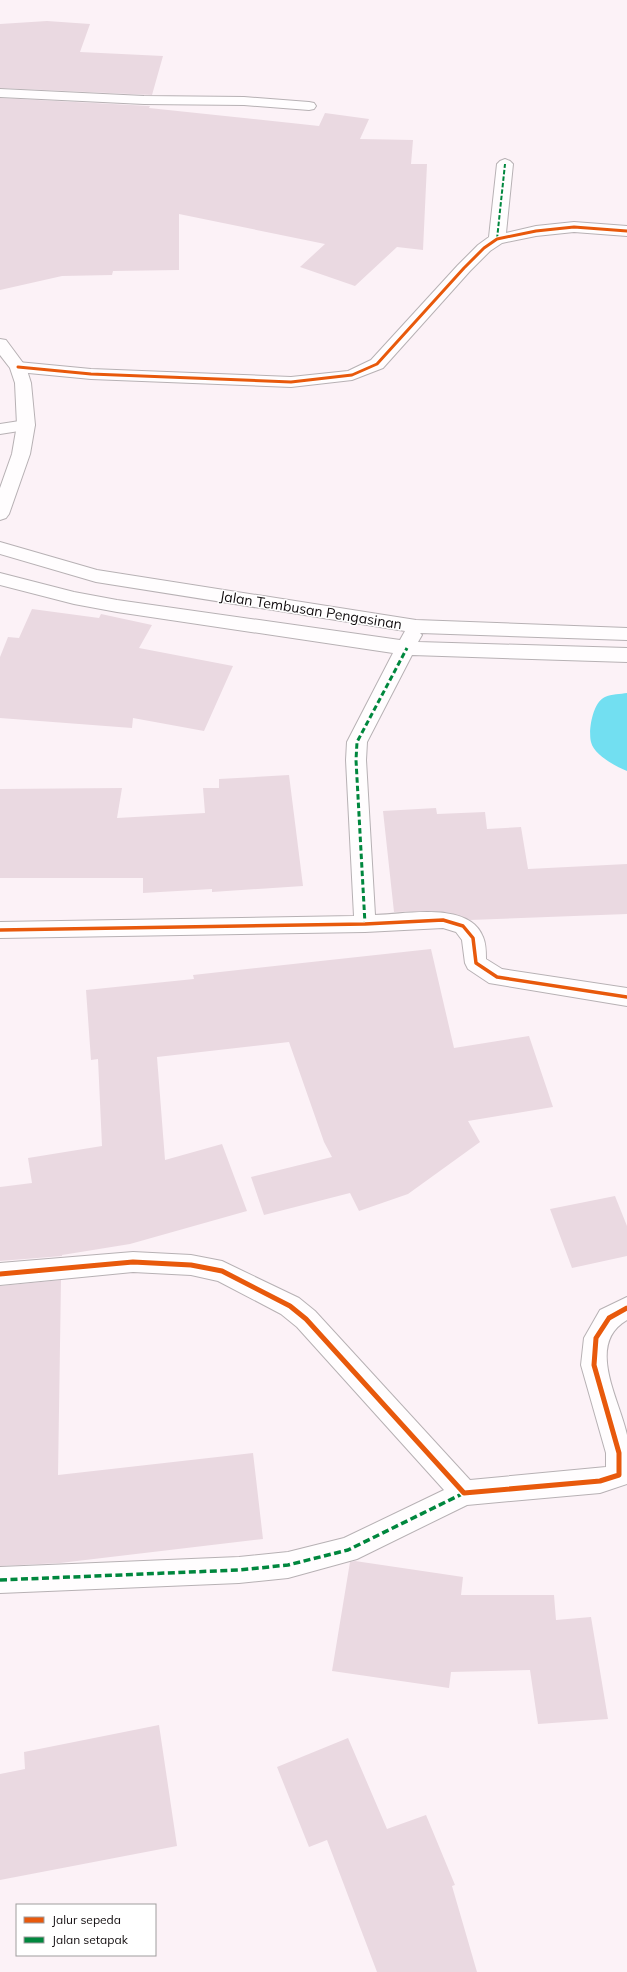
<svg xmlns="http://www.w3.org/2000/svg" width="627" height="1972" font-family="Mulish,sans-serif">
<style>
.water{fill:#72dff1}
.building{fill:#ead9e1}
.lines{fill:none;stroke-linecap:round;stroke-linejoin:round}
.minor-casing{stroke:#b7b1b4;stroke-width:2}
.secondary-casing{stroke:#b7b1b4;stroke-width:2}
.minor{fill:#fffdfe;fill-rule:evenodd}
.secondary{fill:#fffdfe;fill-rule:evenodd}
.quiet-far2{stroke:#00873e;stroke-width:2;stroke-dasharray:4.5 2;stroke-linecap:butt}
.quiet-far1{stroke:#00873e;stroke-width:3;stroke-dasharray:5.5 3;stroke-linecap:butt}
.quiet{stroke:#00873e;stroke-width:3.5;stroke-dasharray:7 3.5;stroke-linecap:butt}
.cycleway-far2-casing{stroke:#fff;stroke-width:5}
.cycleway-far1-casing{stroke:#fff;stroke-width:6}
.cycleway-casing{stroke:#fff;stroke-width:8}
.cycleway-far2{stroke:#e8590c;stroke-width:3}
.cycleway-far1{stroke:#e8590c;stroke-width:3.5}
.cycleway{stroke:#e8590c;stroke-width:5}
.labels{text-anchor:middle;stroke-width:3;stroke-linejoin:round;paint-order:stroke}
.street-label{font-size:14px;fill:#100b0d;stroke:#fff}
</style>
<rect width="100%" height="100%" fill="#fcf2f7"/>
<path class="water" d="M627,693V771C615,766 594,755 591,742C588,730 593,702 605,697C611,694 621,694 627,693Z"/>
<path class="building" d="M47,21L90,24L80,52L163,56L152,95L0,88V24Z
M0,98L150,106L149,108L319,126L325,113L369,119L360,139L413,140L411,164H427L423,250L397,247L355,286L300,267L325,244L179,214V270L113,271L112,275L62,276L0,290Z
M32,609L99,618L101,614L152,625L139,648L233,666L204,731L133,718L132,728L0,718V657L8,637L19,638Z
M289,775L303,886L212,892V889L143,893V878H0V789L122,788L117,818L205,813L203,788H219V779Z
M436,808L437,814L485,812L487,829L521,827L528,869L627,864V914L470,920L451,913L436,911L394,912L383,811Z
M431,949L454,1048L529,1036L553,1107L468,1121L480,1142L408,1194L359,1211L350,1193L264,1215L251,1177L332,1157L324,1142L289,1042L157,1057L165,1160L222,1144L247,1211L130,1244L62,1255V1256L0,1261V1187L32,1183L28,1158L102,1146L98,1059L91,1060L86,990L194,979L193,975Z
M615,1196L627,1226V1256L572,1268L550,1209Z
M61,1280L58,1475L253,1453L263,1539L60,1563L0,1566V1286Z
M355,1561L463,1577L461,1595H554L556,1620L591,1617L608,1719L538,1724L530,1670L451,1672L449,1688L332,1671L350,1562Z
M159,1725L177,1846L0,1880V1774L25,1769L24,1752Z
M348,1738L387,1829L426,1815L455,1885L452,1886L477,1972H377L327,1840L309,1847L277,1767Z"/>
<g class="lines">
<g class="minor-casing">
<path id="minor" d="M0,89L144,96L244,97L309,102L314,103L316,106L314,109L309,110L244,105L144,104L0,97Z
M505,159L510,161L513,164L506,233L536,226L574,222L627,226V236L574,232L536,236L502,243L490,251L470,271L383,368L352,380L291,387L91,379L18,372L12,371L10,367L12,363L18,362L91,369L291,377L348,371L371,360L458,265L478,245L489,237L497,164L500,161Z
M26,420L32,421L35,425L32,429L0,434V424Z
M0,542L97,570L416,620L627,628V640L420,633L422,635L418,642L627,648V662L412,655L367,742L366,760L375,915C405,914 470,901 483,937C486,944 486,952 486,959L502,969L627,988V1006L489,983L468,969L465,963L462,940L456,932L443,928L365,932L0,938V922L354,916L346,760L347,742L393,653L117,612L74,604L0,585V573L74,592L117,600L400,640L405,631L96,582L0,554Z
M133,1252L191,1255L222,1261L299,1298L315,1311L470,1480L606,1467V1453L581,1365L584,1338L600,1310L627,1297V1320C585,1344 620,1400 627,1435C627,1450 627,1468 627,1484L600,1493L467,1505L357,1559L288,1578L239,1583L0,1593V1567L239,1557L288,1552L344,1538L444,1490L297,1327L281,1314L218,1281L191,1275L133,1272L0,1285V1263Z"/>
</g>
<g class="secondary-casing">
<path id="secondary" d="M0,339L6,340L26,367L31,383L35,425L30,454L9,514L6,518L0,520V488L12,454L17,425L15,383L10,368L0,355Z"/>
</g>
<use href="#minor" class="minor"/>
<use href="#secondary" class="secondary"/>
<path class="quiet-far2" d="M497,239L505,164"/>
<path class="quiet-far1" d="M368,924H365L356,760L357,742L407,648"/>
<path class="quiet" d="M0,1580L239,1570L288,1565L348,1550L464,1493"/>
<g class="cycleway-far2-casing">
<path id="cycleway-far2" d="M18,367L91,374L291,382L352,375L377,364L464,268L484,248L497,239L536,231L574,227L627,231"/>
</g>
<g class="cycleway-far1-casing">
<path id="cycleway-far1" d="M0,930L365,924L443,920L463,926L473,938L476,963L497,977L627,997"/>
</g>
<g class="cycleway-casing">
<path id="cycleway" d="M0,1274L133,1262L191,1265L222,1271L290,1306L306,1319L464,1493L600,1481L619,1475V1453L594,1365L596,1338L609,1318L627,1308"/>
</g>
<use href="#cycleway-far2" class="cycleway-far2"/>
<use href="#cycleway-far1" class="cycleway-far1"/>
<use href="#cycleway" class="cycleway"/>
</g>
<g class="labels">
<g class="street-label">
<text transform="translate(311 610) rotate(9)" y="5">Jalan Tembusan Pengasinan</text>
</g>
</g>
<rect x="16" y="1904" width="140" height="52" fill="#ffffff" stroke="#9f9d9e"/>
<rect x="24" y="1917" width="20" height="6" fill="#e8590c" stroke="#9f9d9e"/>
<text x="52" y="1924" font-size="12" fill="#100b0d">Jalur sepeda</text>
<rect x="24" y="1937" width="20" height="6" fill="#00873e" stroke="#9f9d9e"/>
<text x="52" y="1944" font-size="12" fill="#100b0d">Jalan setapak</text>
</svg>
